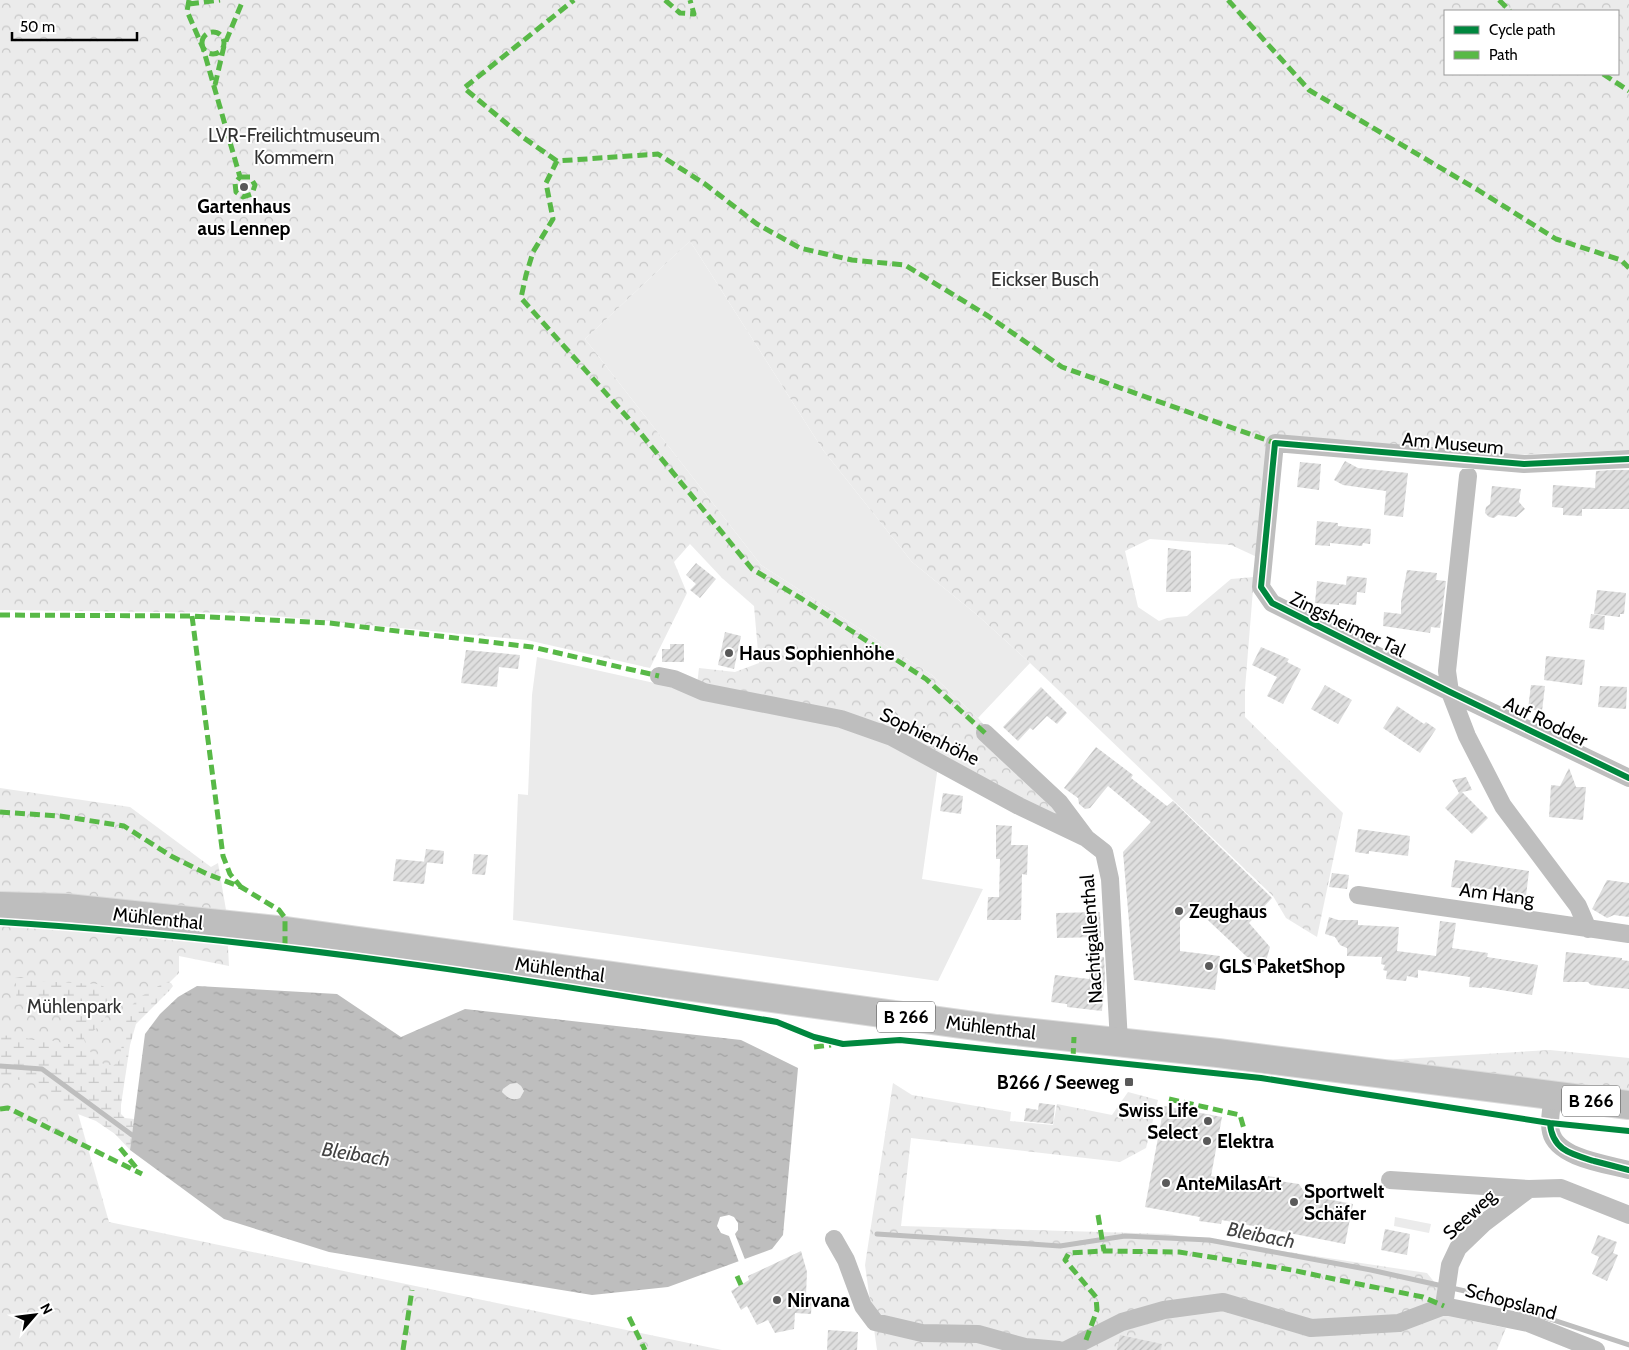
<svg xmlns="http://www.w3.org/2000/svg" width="1629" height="1350" font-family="Cabin,sans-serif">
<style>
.grass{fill:#ebebeb}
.forest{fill:url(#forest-crowns);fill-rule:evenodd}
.wetland{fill:url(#wetland-marsh)}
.water{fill:url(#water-ripples);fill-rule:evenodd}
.pier{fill:#fff}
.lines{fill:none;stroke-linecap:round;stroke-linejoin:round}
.stream{stroke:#bebebe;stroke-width:5}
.building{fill:url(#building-hatch)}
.primary-casing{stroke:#dbdbdb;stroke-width:30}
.minor{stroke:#bebebe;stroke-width:18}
.primary{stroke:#bebebe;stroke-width:28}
.quiet{stroke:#58b947;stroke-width:5;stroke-dasharray:10 5;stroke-linecap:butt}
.cycleway-casing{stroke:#fff;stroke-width:9}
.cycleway{stroke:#00873e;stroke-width:6}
.poi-dot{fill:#595959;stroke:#fff;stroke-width:2}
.labels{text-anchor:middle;stroke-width:4;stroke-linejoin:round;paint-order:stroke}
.shield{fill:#fff;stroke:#4c4c4c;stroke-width:1}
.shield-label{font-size:18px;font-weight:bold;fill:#000}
.park-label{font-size:19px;fill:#323232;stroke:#fff}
.poi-label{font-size:19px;font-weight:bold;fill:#000;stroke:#fff;text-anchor:start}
.street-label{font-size:19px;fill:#000;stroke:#fff}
.water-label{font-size:20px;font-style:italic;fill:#434343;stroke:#fff}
</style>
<defs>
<pattern id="forest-crowns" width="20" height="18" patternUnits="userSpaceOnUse" patternTransform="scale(1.25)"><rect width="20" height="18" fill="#ebebeb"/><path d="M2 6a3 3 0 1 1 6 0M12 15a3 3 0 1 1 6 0" fill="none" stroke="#c8c8c8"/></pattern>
<pattern id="wetland-marsh" width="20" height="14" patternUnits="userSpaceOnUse" patternTransform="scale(1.25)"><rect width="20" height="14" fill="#ebebeb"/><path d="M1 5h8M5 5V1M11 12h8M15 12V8" fill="none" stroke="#c8c8c8"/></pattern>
<pattern id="water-ripples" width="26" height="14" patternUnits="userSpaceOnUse" patternTransform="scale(1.25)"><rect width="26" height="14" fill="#bebebe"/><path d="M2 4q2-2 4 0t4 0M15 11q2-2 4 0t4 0" fill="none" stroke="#a2a2a2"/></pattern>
<pattern id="building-hatch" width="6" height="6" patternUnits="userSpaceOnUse" patternTransform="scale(1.25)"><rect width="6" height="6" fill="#dfdfdf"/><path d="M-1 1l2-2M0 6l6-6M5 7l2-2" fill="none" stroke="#bebebe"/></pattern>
</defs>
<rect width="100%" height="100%" fill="#fff"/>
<path class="grass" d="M690,241L823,450L912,562L976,614L1030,663L978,718L932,675L761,565L585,339Z
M537,657L840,724L938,766L922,879L983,889L938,981L513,920L518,794L528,795L532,695Z
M517,1083L521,1086L524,1091L520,1098C512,1101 508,1098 502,1092L503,1089L510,1084Z
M1395,1217L1431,1224L1429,1233L1394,1226Z"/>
<path class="forest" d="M0,0H1629V450L1515,455L1277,440L1257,557L1231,545L1150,539L1125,551L1138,607L1159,621L1167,618L1187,616L1231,579L1254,577L1245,689V717L1343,813L1317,937L1286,918L1273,896L1030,663L976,614L912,562L823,450L690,241L585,339L761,565L932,675L978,718L1063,816L1058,822L916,744L697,685L699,668L735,672L759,663L754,606L722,578L690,544L674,562L687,593L650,668L527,640L244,613L0,610ZM1445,11H1618V74H1445Z
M0,788L130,807L211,867L218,863L226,910L229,966L179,956V973L127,1025L120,1074L63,1061L109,1222L722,1350H0Z
M1550,1050L1629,1058V1091L1384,1060Z
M893,1083L912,1095L1011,1112L1010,1121L1053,1125L1057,1104L1112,1115L1128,1092L1158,1100L1146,1148L1120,1162L911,1138L901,1226L1168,1234L1427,1273L1464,1319L1506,1328L1497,1350H877L865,1265Z"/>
<path class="wetland" d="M21,977L33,981L97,984C119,989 111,1013 100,1025C96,1030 89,1033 84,1037C84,1046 97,1062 106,1065C108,1065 111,1065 114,1065L119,1061L128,1011L137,999L165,982L171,983L173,986L170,990L136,1024L130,1045L121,1105V1114L125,1118L134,1119L130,1150L115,1134L96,1121L70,1111L56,1096L40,1084L0,1076V1036L16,1035L33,1040H49L67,1044H73C74,1040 75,1036 75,1032C72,1006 35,1001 15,1005L17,990L15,978Z"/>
<path class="water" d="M197,986L337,994L401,1037L465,1009L741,1040L798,1068L783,1235L772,1249L668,1287L592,1295L329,1252L224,1219L130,1150L145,1034L160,1014L178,997ZM517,1083L521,1086L524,1091L520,1098C512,1101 508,1098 502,1092L503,1089L510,1084Z"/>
<path class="pier" d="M729,1215L734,1217L738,1223V1230L735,1234L746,1262L740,1265L729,1236L721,1233L717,1226L720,1217Z"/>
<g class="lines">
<path class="stream" d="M0,1066L42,1069L132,1135L138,1136
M877,1234L1060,1246L1125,1236L1209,1240L1371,1270L1465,1291L1629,1345"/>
</g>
<path class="building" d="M1345,461L1358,468L1408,473L1403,517L1384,515L1386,491L1343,485L1334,480Z
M1300,462L1321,464L1319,490L1297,487Z
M1613,470H1629V509H1582V516L1563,515V508L1552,507L1553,485L1595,488L1596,471Z
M1492,486L1521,489L1519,502L1525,509L1516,517L1498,515L1494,518L1489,517L1485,513L1486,507L1490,504Z
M1317,521L1338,523V526L1371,529L1370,544L1363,543L1362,546L1330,543V546L1315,545Z
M1168,548L1191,551V592H1166Z
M696,563L716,579L700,598L690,590L696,584L686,575Z
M1407,570L1437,573L1436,580L1446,581L1440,628L1431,627L1430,633L1383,626L1384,612L1401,614V602Z
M1347,576L1367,578L1365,593L1357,592L1356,605L1339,603V605L1315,603L1317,581L1346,585Z
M1597,590L1626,593L1624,614H1620V617L1594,614Z
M1591,614L1605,616L1604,630L1589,628Z
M725,632L741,636L734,669L718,665Z
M670,644H684V662H662V649H670Z
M1261,647L1289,659L1287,662L1301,669L1283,704L1267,696L1277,677L1252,665Z
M466,650L520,655L518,669L499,667L497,687L461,683Z
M1546,656L1585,660L1582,685L1544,680Z
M1325,685L1352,700L1338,724L1311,709Z
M1531,685L1545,686L1542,711L1528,709Z
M1600,686L1627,687L1626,709L1598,707Z
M1041,687L1067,713L1057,724L1047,716L1033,730L1030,728L1018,741L1003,727Z
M1397,706L1424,724L1426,722L1436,729L1420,753L1383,728Z
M1096,747L1133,775L1131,778L1167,806L1173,801L1272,898L1249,923L1270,947L1263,972L1194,907L1180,921V951L1220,956L1215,990L1134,980L1123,852L1151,822L1108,786L1090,808L1085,809L1079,804L1078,798L1064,788Z
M1569,768L1576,787H1586L1583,820L1549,817L1551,785L1560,786Z
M1466,777L1472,790L1462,792L1488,818L1472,834L1445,808L1459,793L1452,780Z
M943,793L963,796L961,814L940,811Z
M996,825L1012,826L1011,845H1028L1027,875L1022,874L1021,920H987L988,897H999L1000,859H996Z
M1358,829L1410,836L1408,856L1369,851V854L1355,852Z
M426,849L444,851L443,864L424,862Z
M474,854L488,855L485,875L472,874Z
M396,859L427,862L424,884L393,881Z
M1455,860L1529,871L1526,896L1514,894V892L1473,887V890L1451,887Z
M1332,873L1349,875L1347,889L1329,887Z
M1607,880L1629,883V917L1614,915L1607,918L1592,909Z
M1100,912L1101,937L1057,938L1056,913Z
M1329,917L1338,920H1358V925L1399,927L1397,951L1436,956L1440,921L1456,923L1452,948L1488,953L1487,957L1538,965L1532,995L1482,987V988L1469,987L1470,977L1418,970V978L1407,976L1406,981L1386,979L1387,971L1383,970L1385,965L1381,964L1382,957L1347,956V948L1340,945L1335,937L1325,934Z
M1566,952L1622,958V960L1629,961V989L1591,985L1588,982H1563Z
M1090,956L1104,957L1105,978L1102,1011L1067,1007V1004L1051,1002L1055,975L1089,979Z
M1039,1103L1055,1105L1053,1124L1024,1121L1026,1108L1038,1110Z
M1164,1106L1222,1117L1211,1176L1266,1187L1268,1176L1274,1177L1278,1178L1279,1181L1299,1184L1306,1195L1353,1204L1345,1244L1222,1220L1221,1224L1199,1221L1200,1217L1145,1207Z
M1385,1229L1410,1234L1407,1255L1381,1250Z
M1598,1235L1617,1242L1613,1253L1618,1255L1607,1281L1592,1274L1599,1257L1591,1253Z
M801,1251L807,1272L806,1295H812L811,1314L795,1313L794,1329L775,1333L768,1320L757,1325L747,1306L741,1310L731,1291L749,1280L748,1276Z
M828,1330L858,1332L857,1350H827Z
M1120,1335L1162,1344L1161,1350H1117Z"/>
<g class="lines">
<g class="primary-casing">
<path id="primary" d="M0,906L67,908L286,931L997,1029L1218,1053L1629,1105"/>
</g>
<path class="minor" d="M1629,459L1524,464L1275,443L1261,587L1272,603L1450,692L1629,778
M1468,476L1447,671L1450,692L1467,736L1503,806L1578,906L1588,929
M659,676L674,679L704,692L841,719L892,737L1019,806L1086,838
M985,733L1059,802L1086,838L1104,852L1110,879L1119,1042
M1358,895L1629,934
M1553,1096C1552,1107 1548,1121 1551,1132C1557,1158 1606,1164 1629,1170
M1390,1180L1529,1189L1561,1188L1629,1215
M834,1239L846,1260L863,1306L875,1322L922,1333L978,1334L1025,1347L1059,1350
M1444,1306L1528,1323L1596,1350
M1444,1306L1450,1265L1458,1248L1484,1223L1529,1189
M1066,1350L1122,1322L1164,1310L1223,1302L1311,1328L1399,1323L1444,1306"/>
<use href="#primary" class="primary"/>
<path class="quiet" d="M189,0L187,11L203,48L240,177
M665,0L680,13L694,14L690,0
M1228,0L1309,90L1478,190L1556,239L1621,260L1629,268
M1499,0L1510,11
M189,4L220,0
M202 43a11 11 0 1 1 22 0a11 11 0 1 1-22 0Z
M1603,74L1629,91
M215,85L224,46L243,0
M557,161L524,138L464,88L574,0
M240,177H250L255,185L252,194L243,197L236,192L235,183Z
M0,615L192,616L329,623L532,647L659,676
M192,616L223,856L230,874L241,887
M985,733L926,679L802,599L752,569L628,418L521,298L526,275L533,252L553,219L546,183L557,161L658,154L705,184L757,224L800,248L852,260L905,265L988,316L1062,367L1275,443
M0,812L60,816L124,826L171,856L207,874L241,887L279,910L285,918V948
M814,1047L831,1045
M1073,1058L1074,1037
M1169,1099L1240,1115L1244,1129
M0,1109L8,1108L142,1174
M120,1148L139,1171
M1098,1215L1104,1251
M737,1276L741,1285
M629,1317L645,1350
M1086,1340L1097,1310L1096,1297L1065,1260L1069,1253L1104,1251L1179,1252L1292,1270L1339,1280L1423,1297L1444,1306
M403,1350L412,1290"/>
<g class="cycleway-casing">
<path id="cycleway" d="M1629,459L1524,464L1275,443L1261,587L1272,603L1450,692L1629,778
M0,922C260,938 520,977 777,1022L814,1037L843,1044L900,1040L1261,1078L1550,1123L1629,1131
M1550,1123C1552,1150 1571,1154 1594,1161C1606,1164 1617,1167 1629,1170"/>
</g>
<use href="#cycleway" class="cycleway"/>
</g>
<g class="poi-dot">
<circle cx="244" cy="187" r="5"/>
<circle cx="729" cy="653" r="5"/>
<circle cx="1179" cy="911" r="5"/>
<circle cx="1209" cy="966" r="5"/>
<rect x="1124" y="1077" width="10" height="10" rx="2.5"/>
<circle cx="1208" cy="1121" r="5"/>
<circle cx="1207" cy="1141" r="5"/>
<circle cx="1166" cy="1183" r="5"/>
<circle cx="1294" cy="1202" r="5"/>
<circle cx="777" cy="1300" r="5"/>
</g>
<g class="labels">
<g class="shield">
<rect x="877" y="1001.5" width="58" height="31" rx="4"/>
<rect x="1562" y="1085.5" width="58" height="31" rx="4"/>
</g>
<g class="shield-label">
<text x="906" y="1023">B 266</text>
<text x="1591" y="1107">B 266</text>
</g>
<g class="park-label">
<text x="294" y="142">LVR-Freilichtmuseum<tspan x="294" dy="22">Kommern</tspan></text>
<text x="1045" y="286">Eickser Busch</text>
<text x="74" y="1013">Mühlenpark</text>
</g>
<g class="poi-label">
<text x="244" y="213" text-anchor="middle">Gartenhaus<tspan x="244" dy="22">aus Lennep</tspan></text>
<text x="739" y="660">Haus Sophienhöhe</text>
<text x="1189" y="918">Zeughaus</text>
<text x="1219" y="973">GLS PaketShop</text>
<text x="1119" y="1089" text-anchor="end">B266 / Seeweg</text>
<text x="1198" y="1117" text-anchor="end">Swiss Life<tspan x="1198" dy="22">Select</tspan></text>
<text x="1217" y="1148">Elektra</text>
<text x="1176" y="1190">AnteMilasArt</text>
<text x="1304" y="1198">Sportwelt<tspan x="1304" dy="22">Schäfer</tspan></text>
<text x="787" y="1307">Nirvana</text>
</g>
<g class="street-label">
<text transform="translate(1453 443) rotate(5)" y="7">Am Museum</text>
<text transform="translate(1348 624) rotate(26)" y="7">Zingsheimer Tal</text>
<text transform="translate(1546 721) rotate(26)" y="7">Auf Rodder</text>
<text transform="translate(930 736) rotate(26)" y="7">Sophienhöhe</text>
<text transform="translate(1497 894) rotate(8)" y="7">Am Hang</text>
<text transform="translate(158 918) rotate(6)" y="7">Mühlenthal</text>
<text transform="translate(1091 939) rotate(-94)" y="7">Nachtigallenthal</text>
<text transform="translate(560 969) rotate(8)" y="7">Mühlenthal</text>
<text transform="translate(991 1027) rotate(7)" y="7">Mühlenthal</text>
<text transform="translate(1469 1214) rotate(-43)" y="7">Seeweg</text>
<text transform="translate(1511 1301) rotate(15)" y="7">Schopsland</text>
</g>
<g class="water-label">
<text transform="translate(356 1154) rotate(9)" y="7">Bleibach</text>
<text transform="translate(1261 1235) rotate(11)" y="7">Bleibach</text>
</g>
</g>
<rect x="1444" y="10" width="175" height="65" fill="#ffffff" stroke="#999999"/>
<rect x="1454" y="26" width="25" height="8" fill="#00873e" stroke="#999999"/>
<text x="1489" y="35" font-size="15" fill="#000000">Cycle path</text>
<rect x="1454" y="51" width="25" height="8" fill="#58b947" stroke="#999999"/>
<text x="1489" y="60" font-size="15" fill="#000000">Path</text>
<g transform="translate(35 1315) rotate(62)" stroke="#ffffff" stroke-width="4" paint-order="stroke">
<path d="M0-4L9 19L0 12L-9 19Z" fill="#000000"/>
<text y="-8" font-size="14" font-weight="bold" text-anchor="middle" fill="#000000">N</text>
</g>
<path d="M12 32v8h125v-8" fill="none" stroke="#000000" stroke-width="2.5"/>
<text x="20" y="32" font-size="15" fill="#000000" stroke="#ffffff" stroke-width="4" paint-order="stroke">50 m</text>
</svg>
